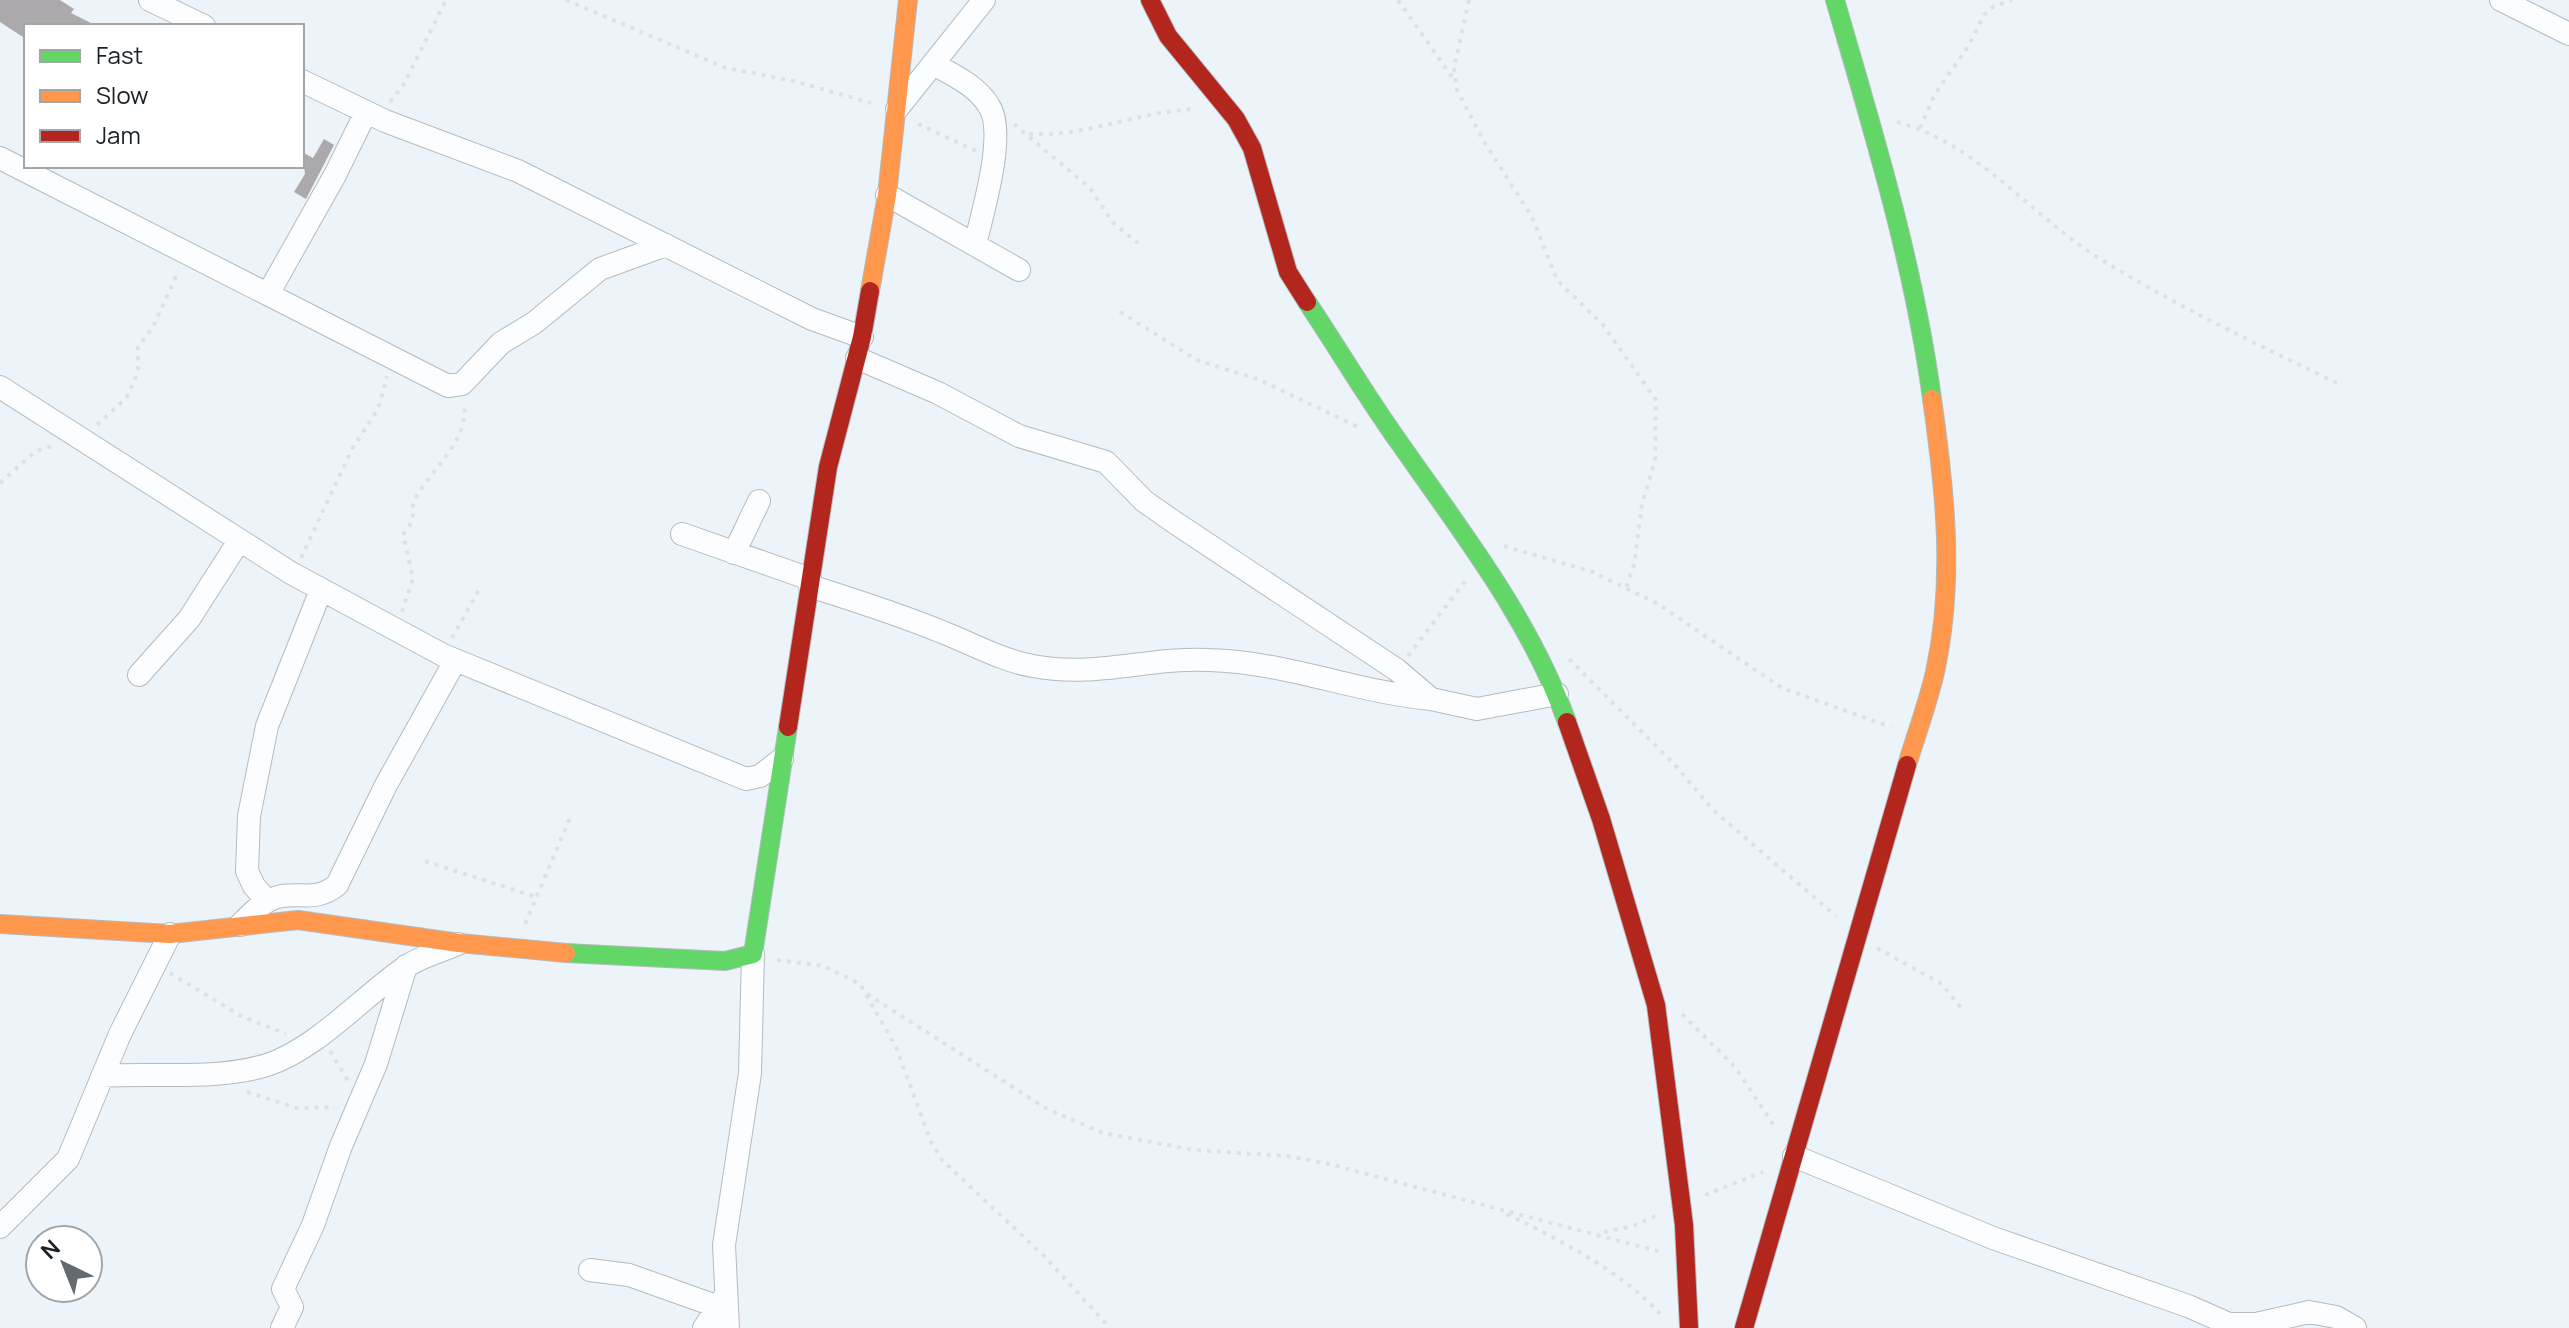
<svg xmlns="http://www.w3.org/2000/svg" width="2569" height="1328" font-family="Manrope,sans-serif">
<style>
.building{fill:#aca9ad}
.lines{fill:none;stroke-linecap:round;stroke-linejoin:round}
.street-casing{stroke:#b3bbc0;stroke-width:24}
.fast-casing{stroke:#b3bbc0;stroke-width:20}
.slow-casing{stroke:#b3bbc0;stroke-width:20}
.jam-casing{stroke:#b3bbc0;stroke-width:20}
.path{stroke:#dee0e2;stroke-width:4;stroke-dasharray:4 6;stroke-linecap:butt}
.street{stroke:#fcfdfe;stroke-width:22}
.fast{stroke:#63d668;stroke-width:18}
.slow{stroke:#ff974d;stroke-width:18}
.jam{stroke:#b3261e;stroke-width:18}
</style>
<rect width="100%" height="100%" fill="#edf4f9"/>
<path class="building" d="M0,0H60L74,9L71,13L97,26H26V39L0,22Z
M324,139L334,145L306,199L294,192L305,174L302,152L313,158Z"/>
<g class="lines">
<g class="street-casing">
<path id="street" d="M150,0L204,26
M2501,0L2569,34
M935,65C955,76 977,86 989,106C1007,133 982,214 975,245
M302,81L385,121L518,171L812,319L862,337
M897,109L984,0
M0,158L448,386L462,384L501,343L534,323L600,269L666,245
M887,195L1019,270
M268,294L335,175L366,112
M857,358L938,393L1019,436L1106,462L1144,501L1174,522L1397,670L1431,699L1477,709L1557,694
M0,387L291,573L443,655L746,779L760,776L782,759
M682,534L810,579
M734,553L759,501
M810,586C854,600 899,614 942,632C973,644 1000,660 1033,666C1097,678 1148,657 1209,660C1285,662 1356,692 1431,699
M139,675L189,619L239,541
M267,901L254,886L247,871L249,816L267,726L321,590
M240,925C252,913 264,899 282,896C304,893 317,901 337,885L386,785L455,661
M102,1076C157,1072 214,1081 267,1065C317,1049 364,995 407,966C422,956 442,951 458,944
M1794,1156L1993,1238L2188,1306L2229,1324H2256L2309,1312L2336,1317L2355,1328
M0,1227L68,1159L120,1034L170,934
M590,1270L629,1275L716,1306
M282,1328L292,1307L283,1289L313,1225L341,1146L376,1064L406,966
M704,1328L725,1296
M728,1328L724,1245L750,1073L753,954"/>
</g>
<g class="fast-casing">
<path id="fast" d="M1835,0C1873,131 1914,264 1932,399
M1307,302C1339,350 1368,399 1401,445C1463,534 1530,619 1567,722
M566,953L725,961L753,954L788,727"/>
</g>
<g class="slow-casing">
<path id="slow" d="M870,291L887,195L908,0
M1907,765C1916,735 1928,703 1935,672C1955,581 1945,490 1932,399
M0,924L170,934L298,920L459,943L566,953"/>
</g>
<g class="jam-casing">
<path id="jam" d="M1150,0L1168,36L1236,119L1252,148L1288,272L1307,302
M1567,722L1601,819L1656,1005L1684,1225L1689,1328
M788,727L828,467L862,337L870,291
M1744,1328L1907,765"/>
</g>
<path class="path" d="M566,0L726,68L794,81L871,103
M1398,0L1452,77
M1469,0L1454,68L1457,90L1483,140L1532,217L1557,280L1603,325L1656,400L1655,461L1642,504L1634,565L1626,588
M390,102L404,84L446,0
M1897,122C1981,145 2030,216 2102,260C2178,307 2259,345 2339,384
M918,124L976,151
M1014,124L1090,188L1113,223L1138,243
M1920,128L1935,94L1969,45L1984,15L1994,6L2012,0
M1029,134C1087,137 1139,111 1197,109
M1120,312L1197,360L1260,380L1358,427
M97,425L127,397L138,372V347L153,327L178,272
M0,483L36,451L54,445
M1504,546L1593,572L1658,604L1782,688L1891,727
M301,558L352,449L378,409L387,376
M402,612L413,578L403,535C406,530 411,525 412,519C415,512 411,507 414,501C430,469 470,442 464,402
M452,638L480,588
M1408,656L1466,580
M1569,659L1675,765L1713,810L1836,916
M425,861L536,897
M525,924L570,818
M1877,948L1942,984L1962,1009
M777,960L824,966L860,984L896,1047L931,1142L942,1160L1044,1256L1110,1328
M170,973L241,1016L286,1034
M867,994L1047,1109L1103,1133L1194,1150L1287,1156L1325,1163L1661,1252
M1682,1014L1735,1067L1775,1127
M330,1051L348,1081
M247,1092L297,1108L335,1107
M1705,1195L1763,1172
M1507,1214C1561,1241 1622,1271 1663,1317
M1604,1232L1633,1226L1660,1214"/>
<use href="#street" class="street"/>
<use href="#fast" class="fast"/>
<use href="#slow" class="slow"/>
<use href="#jam" class="jam"/>
</g>
<rect x="24" y="24" width="280" height="144" fill="#ffffff" stroke="#a3a6a9" stroke-width="2"/>
<rect x="40" y="50" width="40" height="12" fill="#63d668" stroke="#a3a6a9" stroke-width="2"/>
<text x="96" y="64" font-size="24" fill="#192127">Fast</text>
<rect x="40" y="90" width="40" height="12" fill="#ff974d" stroke="#a3a6a9" stroke-width="2"/>
<text x="96" y="104" font-size="24" fill="#192127">Slow</text>
<rect x="40" y="130" width="40" height="12" fill="#b3261e" stroke="#a3a6a9" stroke-width="2"/>
<text x="96" y="144" font-size="24" fill="#192127">Jam</text>
<g transform="translate(64 1264) rotate(317)"><circle r="38" fill="#ffffff" stroke="#a3a6a9" stroke-width="2"/>
<path d="M0-6L14 30L0 20L-14 30Z" fill="#636b70"/>
<text y="-12" font-size="22" font-weight="bold" text-anchor="middle" fill="#192127">N</text>
</g>
</svg>
